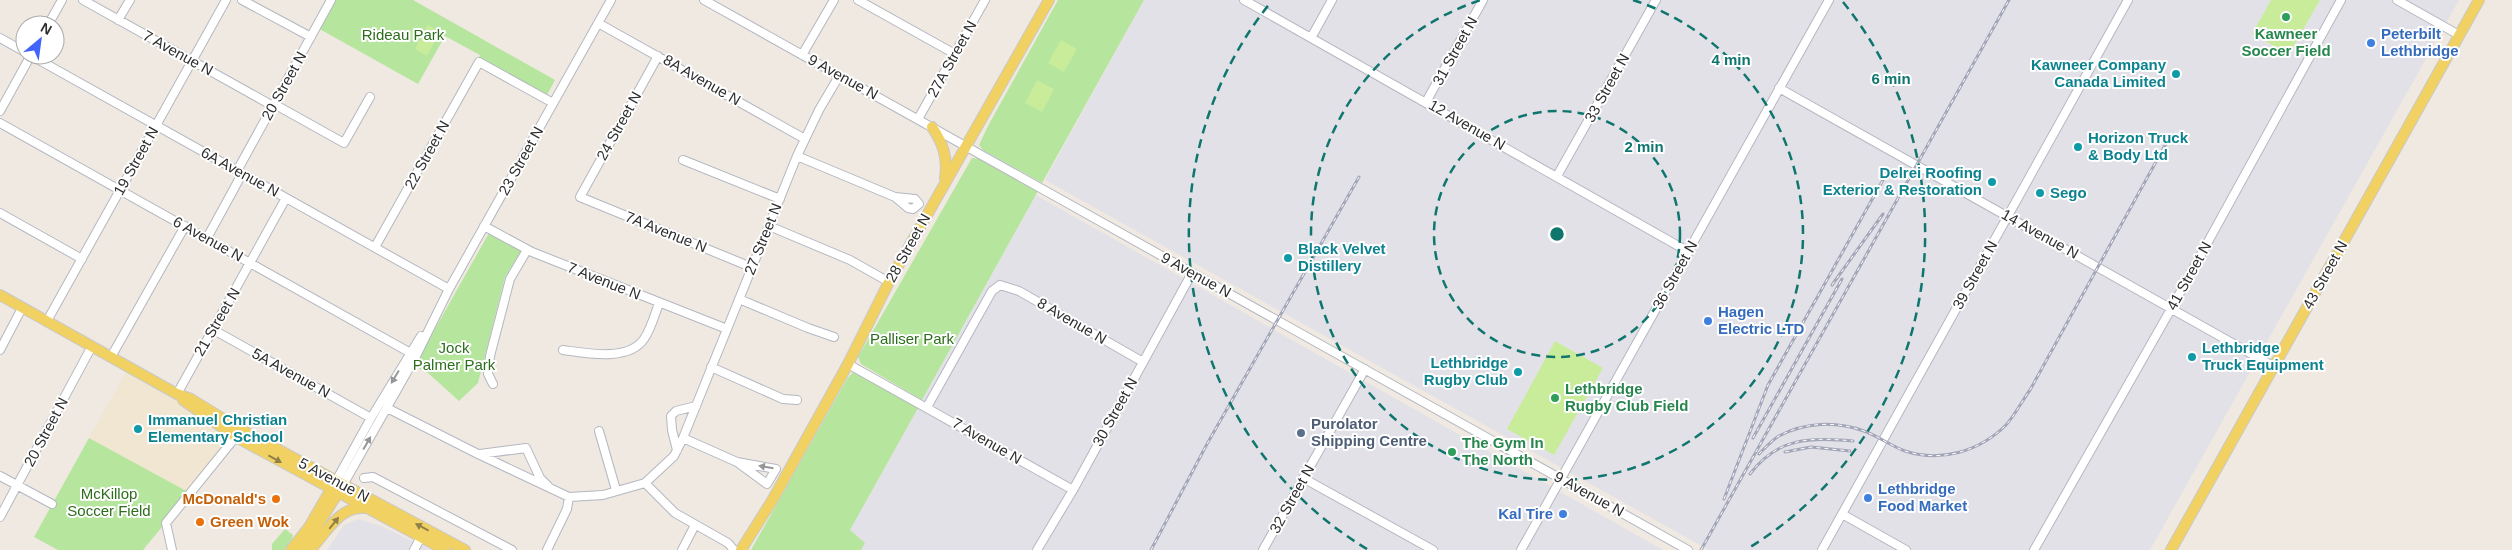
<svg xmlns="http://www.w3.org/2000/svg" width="2512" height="550" font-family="Helvetica,sans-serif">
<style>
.industrial{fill:#e3e1e8}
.education{fill:#f0e6d1}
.green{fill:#b6e59e}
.pitch{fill:#c9ec9a}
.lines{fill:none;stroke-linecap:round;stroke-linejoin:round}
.minor-casing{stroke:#b4b7c1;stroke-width:10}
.major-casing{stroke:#c9c9c9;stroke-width:12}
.minor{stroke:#fff;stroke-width:8}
.major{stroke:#f2d163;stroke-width:10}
.rail-casing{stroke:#a3a6b8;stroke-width:3}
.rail{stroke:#fff;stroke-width:1;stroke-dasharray:4;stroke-linecap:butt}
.oneway{fill:#969696}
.oneway2{fill:#908048}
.ring{fill:none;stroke:#0f766e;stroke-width:2.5;stroke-dasharray:9 6}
.leisure-dot{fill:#2e9e5b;stroke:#fff;stroke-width:2}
.shop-dot{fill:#3f7fe0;stroke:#fff;stroke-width:2}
.culture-dot{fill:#0f9aa8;stroke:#fff;stroke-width:2}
.service-dot{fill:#5c6f8a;stroke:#fff;stroke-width:2}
.food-dot{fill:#e8710a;stroke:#fff;stroke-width:2}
.labels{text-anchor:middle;stroke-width:4;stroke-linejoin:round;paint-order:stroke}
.leisure-label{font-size:15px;font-weight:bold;fill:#27864d;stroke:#fff;text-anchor:start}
.shop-label{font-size:15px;font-weight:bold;fill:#366cbe;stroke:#fff;text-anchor:start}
.park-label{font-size:15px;fill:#2c6e1b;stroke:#fff}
.street-label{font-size:15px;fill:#2e2e2e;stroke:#fff}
.culture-label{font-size:15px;font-weight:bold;fill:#0d838f;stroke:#fff;text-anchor:start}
.service-label{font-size:15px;font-weight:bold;fill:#4e5e75;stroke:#fff;text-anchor:start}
.food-label{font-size:15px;font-weight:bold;fill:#c56008;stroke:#fff;text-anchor:end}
.centre{fill:#0f766e;stroke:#fff;stroke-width:2.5}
.ring-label{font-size:15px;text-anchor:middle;font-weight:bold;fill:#0f766e;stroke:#fff;stroke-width:4;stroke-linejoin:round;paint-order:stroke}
</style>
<rect width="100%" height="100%" fill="#efe9e1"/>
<path class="industrial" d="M1144,0H2459L2150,550H1709L1045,180Z
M1036,195L1663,550H861L865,543L850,530Z
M358,519L381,526L431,550H327L344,525Z"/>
<path class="education" d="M129,367L236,437L190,493L89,438Z"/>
<path class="green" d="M331,0H413L555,80L547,95L479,57L480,55L445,36L418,84L316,27Z
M1058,0H1144L1042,183L983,150L979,145L989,124Z
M972,158L981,159L1038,191L922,400L861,364L858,357Z
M489,233L521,251L505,277L478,383L459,401L428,373L414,366Z
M853,372L918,408L850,530L865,543L861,550H751L847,379Z
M89,438L190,493L143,550H58L34,537Z
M285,529L293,535L291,543L286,550H272V544Z"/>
<path class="pitch" d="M2271,0H2320L2289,54L2252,34Z
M428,25L440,32L427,56L415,49Z
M1061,40L1077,49L1064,72L1048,63Z
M1037,80L1054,89L1042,112L1025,103Z
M1555,341L1603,368L1554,455L1507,429Z"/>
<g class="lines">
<g class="minor-casing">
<path id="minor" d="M83,0L273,106
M242,0L311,37
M704,0L1688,550
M858,0L955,54
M1244,0L1689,252
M2397,0L2459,35
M118,20L130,0
M598,23L805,139
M48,25L62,0
M0,38L25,52
M1311,38L1332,0
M30,55L449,289
M802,55L834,0
M658,56L580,197L751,267
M1779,88L2273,366
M1426,102L1483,0
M274,104L344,143L370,97
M0,111L31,55
M918,119L985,0
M0,123L416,356
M797,156L895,197L915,199L919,204L913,209L908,208L895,197
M683,160L780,199
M237,171L331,0
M1557,176L1656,0
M0,213L82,259
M484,226L532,252L727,329
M769,226L850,260L889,282
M207,238L242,174
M375,247L479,62L553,103
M739,299L808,328L834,337
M47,321L226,0
M212,329L371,418
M0,350L22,308
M563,350C586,353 628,362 644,339C651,329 655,314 659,303
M111,357L185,226
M848,364L1073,490
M711,367L783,399L797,400
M493,384L488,374L490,356L510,279L527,250
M177,394L286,198
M927,407L992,291L1000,285L1019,291L1143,362
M387,408L478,454L569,497L603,495L645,483
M599,431L616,490
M683,438L737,462L776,469L767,484L737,462
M677,450L672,430L671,416L676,411L696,406
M480,454L526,448L540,478L548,486
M0,476L52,504
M364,478L373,477L512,550
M1303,478L1433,550
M336,481L371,418L421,336
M645,483L674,456L683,438L797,156L819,110L839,76
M645,483L675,513L728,543L734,550
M343,485L416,356L449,289L611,0
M1842,514L1906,550
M0,517L92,346
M172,550L166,523L238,434
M414,550L421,537
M547,550L567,509L569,497
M682,550L695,525
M1037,550L1073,490L1192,273
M1263,550L1365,369
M1521,550L1829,0
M1822,550L2128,0
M2034,550L2171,309L2341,0"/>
</g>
<g class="major-casing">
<path id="major" d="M932,127C943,143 948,158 945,178
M0,295L177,394L191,399L238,428L465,550
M183,400L236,437L445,550
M291,550L309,527L334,484
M302,550L341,488
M310,550C325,535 339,506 363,508
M741,550L773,499L848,364L889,282L1049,0
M2171,550L2479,0"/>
</g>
<use href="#minor" class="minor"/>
<use href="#major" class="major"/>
<g class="rail-casing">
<path id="rail" d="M1832,285L1883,214
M1753,438L1842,279
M1785,452L1811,447L1850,451
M1759,454C1765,448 1772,440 1779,436C1805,422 1836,421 1864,431C1878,436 1891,446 1905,451C1941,463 1980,451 2006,425C2015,415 2022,401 2030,390L2168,140
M1750,474C1778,437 1811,437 1853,441
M1724,499L1768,385L1888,171
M1151,550L1207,444L1359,177
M1701,550L2009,0"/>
</g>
<use href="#rail" class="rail"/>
</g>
<defs><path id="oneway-solid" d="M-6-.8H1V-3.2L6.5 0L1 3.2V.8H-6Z" transform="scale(1.25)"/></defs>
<g class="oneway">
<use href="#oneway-solid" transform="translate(395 377) rotate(121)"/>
<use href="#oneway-solid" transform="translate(367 443) rotate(-60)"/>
<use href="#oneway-solid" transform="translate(766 467) rotate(-170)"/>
</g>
<g class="oneway2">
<use href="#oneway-solid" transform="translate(275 459) rotate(29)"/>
<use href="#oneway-solid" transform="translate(334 523) rotate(-51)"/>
<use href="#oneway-solid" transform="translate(422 527) rotate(-152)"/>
</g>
<g class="ring">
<circle cx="1557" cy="234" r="123"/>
<path d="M1633 0A246 246 0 1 1 1481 0"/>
<path d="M1367 549A368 368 0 0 1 1271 2M1843 2A368 368 0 0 1 1747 549"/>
</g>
<g class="leisure-dot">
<circle cx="2286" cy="17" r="5"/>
<circle cx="1555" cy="398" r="5"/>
<circle cx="1452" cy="452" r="5"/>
</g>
<g class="shop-dot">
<circle cx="2371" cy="43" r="5"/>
<circle cx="1708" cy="321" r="5"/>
<circle cx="1868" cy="498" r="5"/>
<circle cx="1563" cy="514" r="5"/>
</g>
<g class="culture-dot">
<circle cx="2176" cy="74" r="5"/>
<circle cx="2078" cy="147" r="5"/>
<circle cx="1992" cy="182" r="5"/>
<circle cx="2040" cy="193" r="5"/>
<circle cx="1288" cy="258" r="5"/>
<circle cx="2192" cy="357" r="5"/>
<circle cx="1518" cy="372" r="5"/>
<circle cx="138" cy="429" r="5"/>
</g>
<circle class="service-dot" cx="1301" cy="433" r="5"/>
<g class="food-dot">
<circle cx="276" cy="499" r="5"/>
<circle cx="200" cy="522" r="5"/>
</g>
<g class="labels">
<g class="leisure-label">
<text x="2286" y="39" text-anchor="middle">Kawneer<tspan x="2286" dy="17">Soccer Field</tspan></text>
<text x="1565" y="394">Lethbridge<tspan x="1565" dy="17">Rugby Club Field</tspan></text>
<text x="1462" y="448">The Gym In<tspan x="1462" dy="17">The North</tspan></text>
</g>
<g class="shop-label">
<text x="2381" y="39">Peterbilt<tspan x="2381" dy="17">Lethbridge</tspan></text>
<text x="1718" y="317">Hagen<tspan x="1718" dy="17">Electric LTD</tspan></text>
<text x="1878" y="494">Lethbridge<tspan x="1878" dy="17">Food Market</tspan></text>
<text x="1553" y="519" text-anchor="end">Kal Tire</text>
</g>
<g class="park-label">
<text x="403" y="40">Rideau Park</text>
<text x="912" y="344">Palliser Park</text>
<text x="454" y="353">Jock<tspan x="454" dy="17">Palmer Park</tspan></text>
<text x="109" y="499">McKillop<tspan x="109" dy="17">Soccer Field</tspan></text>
</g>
<g class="street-label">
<text transform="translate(1455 51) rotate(-61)" y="5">31 Street N</text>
<text transform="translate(178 53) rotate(29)" y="5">7 Avenue N</text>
<text transform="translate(952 59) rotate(-61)" y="5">27A Street N</text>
<text transform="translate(843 77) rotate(29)" y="5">9 Avenue N</text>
<text transform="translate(702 80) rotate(30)" y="5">8A Avenue N</text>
<text transform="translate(284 86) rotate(-61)" y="5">20 Street N</text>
<text transform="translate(1607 88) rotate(-61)" y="5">33 Street N</text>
<text transform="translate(1467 125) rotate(30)" y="5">12 Avenue N</text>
<text transform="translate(619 126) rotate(-61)" y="5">24 Street N</text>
<text transform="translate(427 155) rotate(-61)" y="5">22 Street N</text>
<text transform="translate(136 161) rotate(-61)" y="5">19 Street N</text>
<text transform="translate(521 161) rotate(-61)" y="5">23 Street N</text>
<text transform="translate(240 172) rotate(29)" y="5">6A Avenue N</text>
<text transform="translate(666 232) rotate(22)" y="5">7A Avenue N</text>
<text transform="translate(2040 234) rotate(29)" y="5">14 Avenue N</text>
<text transform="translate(208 239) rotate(29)" y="5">6 Avenue N</text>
<text transform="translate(763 239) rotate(-68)" y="5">27 Street N</text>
<text transform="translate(908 248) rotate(-61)" y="5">28 Street N</text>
<text transform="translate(1196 275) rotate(29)" y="5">9 Avenue N</text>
<text transform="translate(1675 275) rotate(-61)" y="5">36 Street N</text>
<text transform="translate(1975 275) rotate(-61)" y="5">39 Street N</text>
<text transform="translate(2325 275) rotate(-61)" y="5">43 Street N</text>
<text transform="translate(2189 276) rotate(-61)" y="5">41 Street N</text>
<text transform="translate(604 281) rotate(22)" y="5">7 Avenue N</text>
<text transform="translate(1072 321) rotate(30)" y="5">8 Avenue N</text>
<text transform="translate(217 322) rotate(-60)" y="5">21 Street N</text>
<text transform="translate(291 373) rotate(29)" y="5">5A Avenue N</text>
<text transform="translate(1115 412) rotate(-61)" y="5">30 Street N</text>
<text transform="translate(46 432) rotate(-62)" y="5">20 Street N</text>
<text transform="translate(987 441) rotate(30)" y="5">7 Avenue N</text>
<text transform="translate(334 480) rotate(28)" y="5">5 Avenue N</text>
<text transform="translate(1589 494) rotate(29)" y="5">9 Avenue N</text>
<text transform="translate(1292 499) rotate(-61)" y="5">32 Street N</text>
</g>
<g class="culture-label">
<text x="2166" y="70" text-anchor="end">Kawneer Company<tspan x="2166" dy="17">Canada Limited</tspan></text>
<text x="2088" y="143">Horizon Truck<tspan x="2088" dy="17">&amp; Body Ltd</tspan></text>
<text x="1982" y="178" text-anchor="end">Delrei Roofing<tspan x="1982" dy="17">Exterior &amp; Restoration</tspan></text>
<text x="2050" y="198">Sego</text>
<text x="1298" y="254">Black Velvet<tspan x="1298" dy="17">Distillery</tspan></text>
<text x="2202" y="353">Lethbridge<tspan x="2202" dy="17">Truck Equipment</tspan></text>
<text x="1508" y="368" text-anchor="end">Lethbridge<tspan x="1508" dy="17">Rugby Club</tspan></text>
<text x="148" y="425">Immanuel Christian<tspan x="148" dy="17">Elementary School</tspan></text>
</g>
<g class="service-label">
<text x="1311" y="429">Purolator<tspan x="1311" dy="17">Shipping Centre</tspan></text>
</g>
<g class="food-label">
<text x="266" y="504">McDonald's</text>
<text x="210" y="527" text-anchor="start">Green Wok</text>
</g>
</g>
<circle cx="1557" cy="234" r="8" class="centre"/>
<g class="ring-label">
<text x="1731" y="65">4 min</text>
<text x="1891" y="84">6 min</text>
<text x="1644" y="152">2 min</text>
</g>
<g transform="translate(40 40) rotate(29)"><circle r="24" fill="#ffffff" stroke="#ababab"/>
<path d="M0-4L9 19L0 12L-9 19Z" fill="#4264fb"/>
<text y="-8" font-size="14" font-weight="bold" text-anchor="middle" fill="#2e2e2e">N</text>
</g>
</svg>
